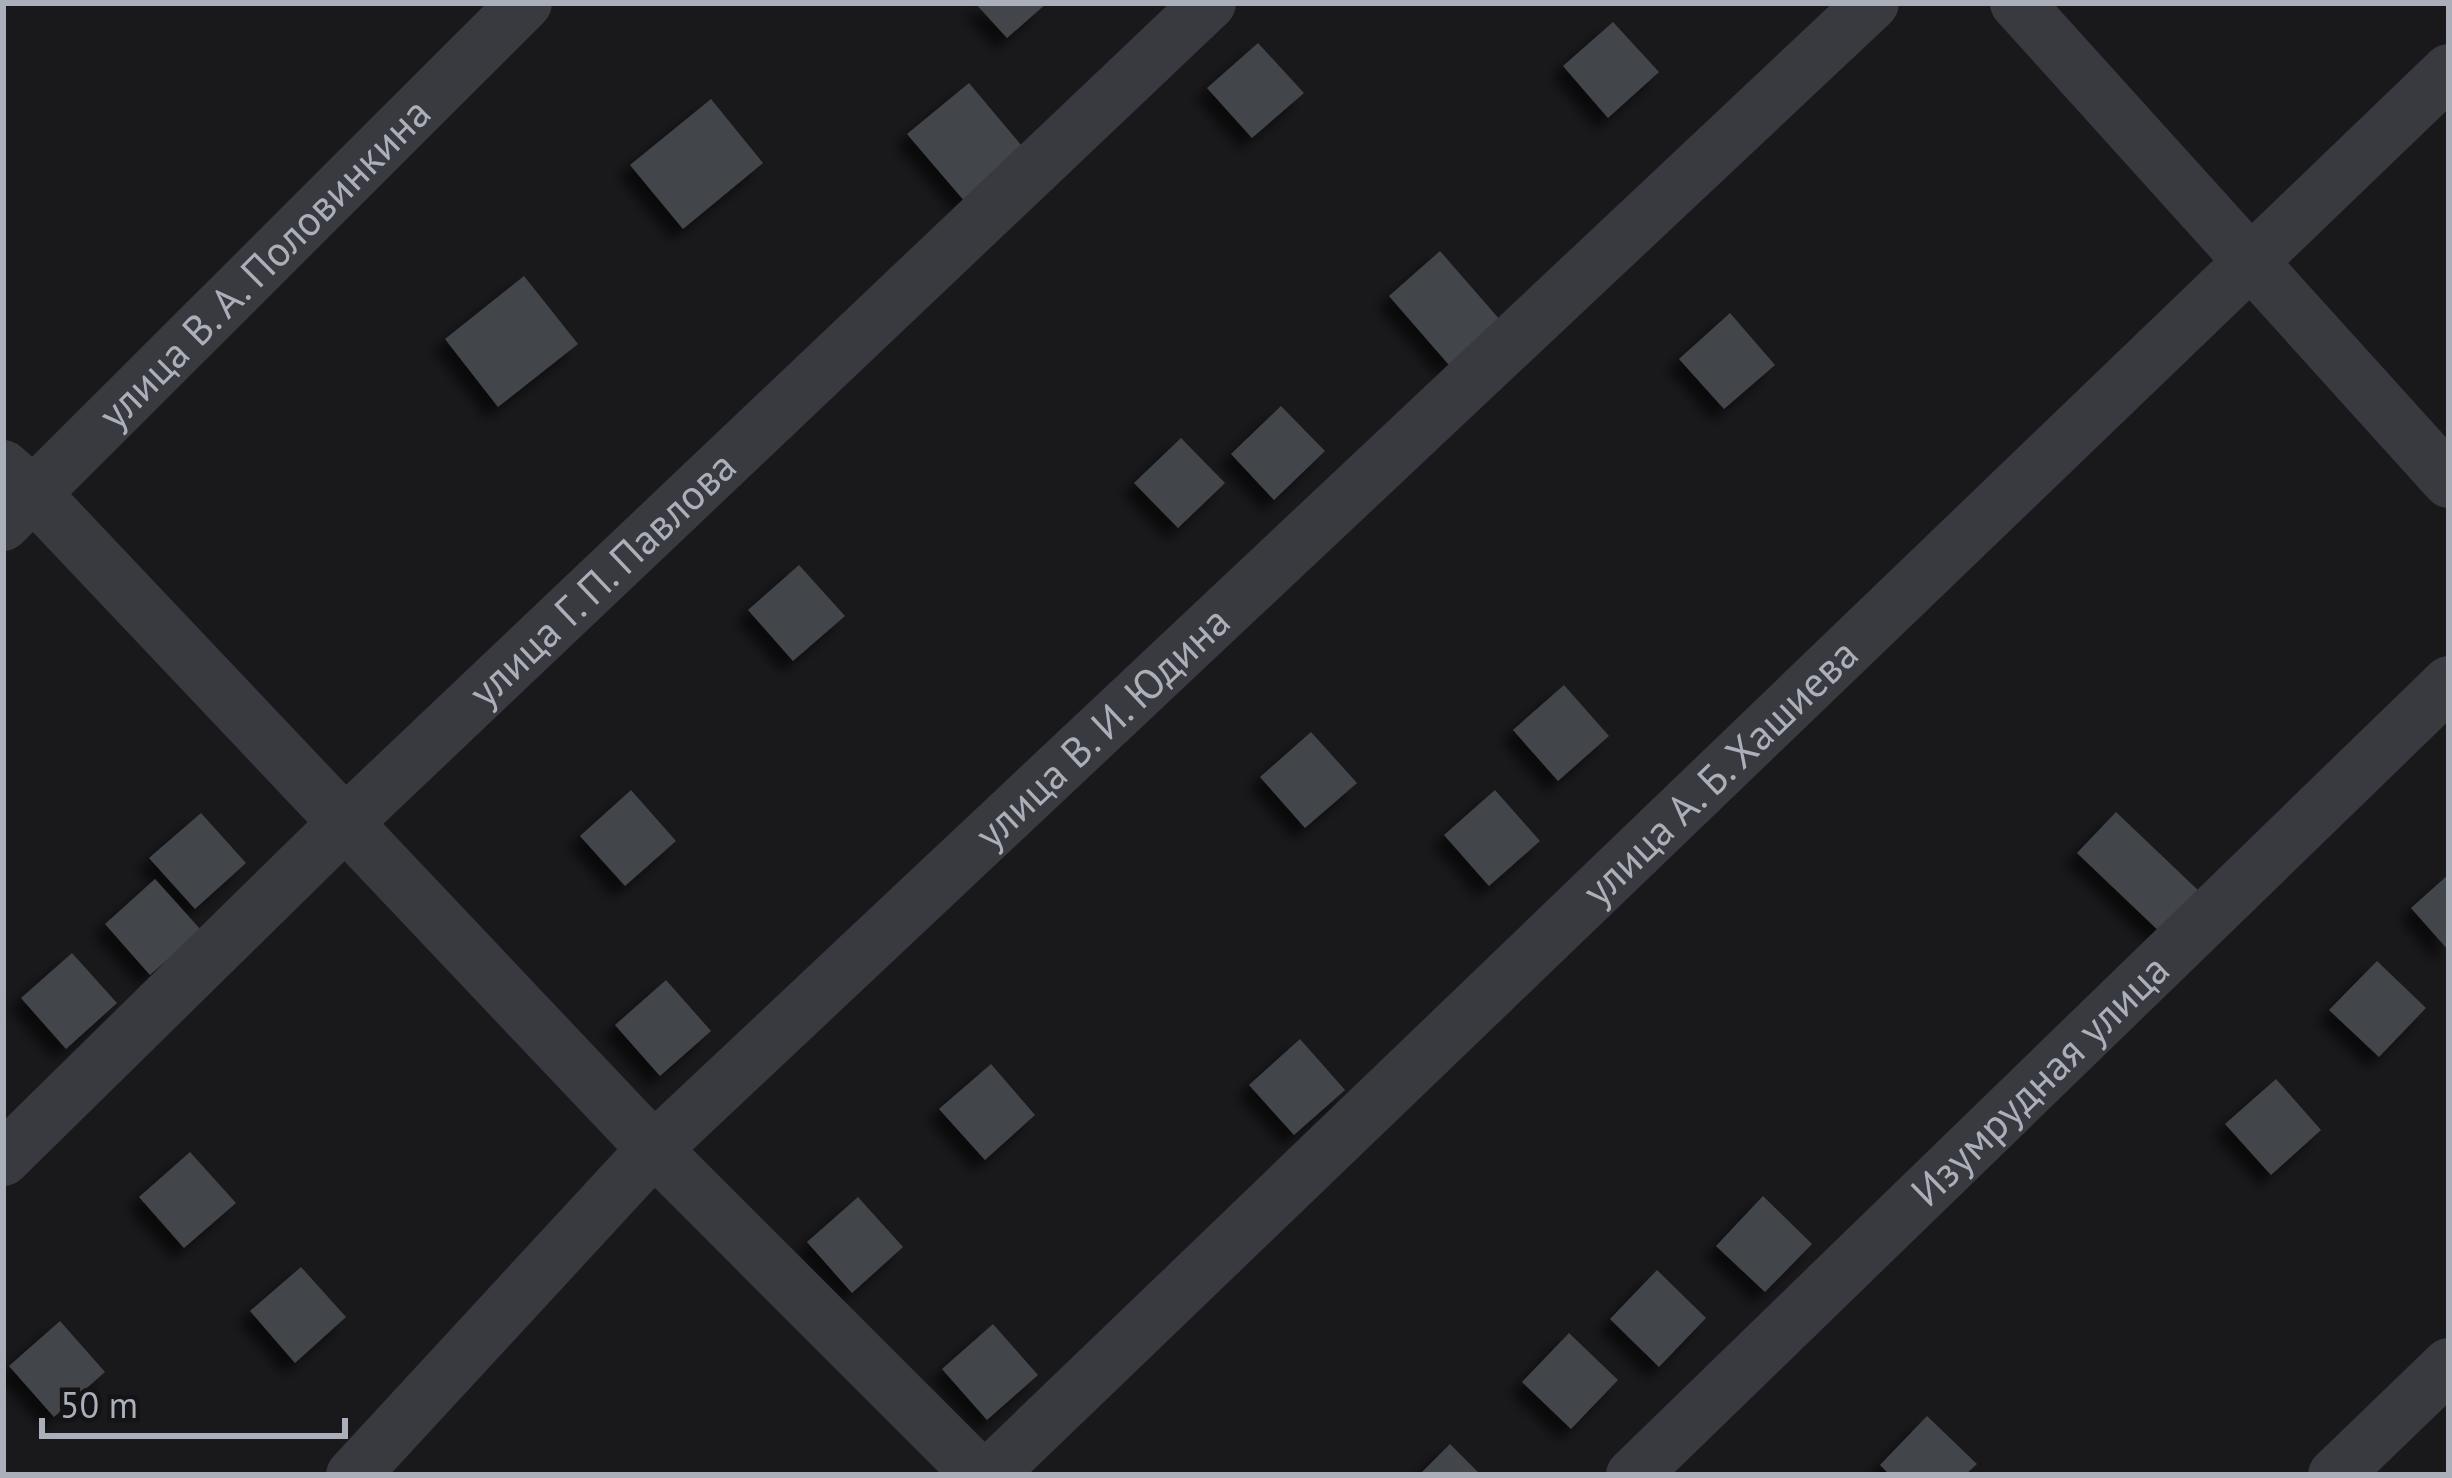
<svg xmlns="http://www.w3.org/2000/svg" width="2452" height="1478" font-family="'PT Sans',sans-serif">
<style>
.building{fill:#434448;filter:url(#shadow)}
.lines{fill:none;stroke-linecap:round;stroke-linejoin:round}
.minor{stroke:#393a40;stroke-width:54}
.labels{text-anchor:middle;stroke-width:9;stroke-linejoin:round;paint-order:stroke}
.street-label{font-size:42px;fill:#abafba;stroke:#141316}
</style>
<defs>
<filter id="shadow"><feDropShadow dx="-11" dy="11" stdDeviation="6" flood-color="#0009"/></filter>
</defs>
<rect width="100%" height="100%" fill="#19181b"/>
<path class="building" d="M975,3H1047L1007,38Z
M1613,22L1659,72L1608,118L1563,66Z
M1258,43L1304,93L1252,138L1207,88Z
M969,83L1027,152L966,203L907,134Z
M711,99L763,163L683,229L630,165Z
M1440,251L1501,321L1449,365L1389,296Z
M524,276L578,344L498,407L445,339Z
M1730,313L1775,365L1724,409L1679,359Z
M1281,406L1325,451L1274,500L1231,454Z
M1181,438L1225,483L1178,528L1134,483Z
M799,565L845,616L793,661L748,610Z
M1564,685L1609,736L1558,781L1513,730Z
M1311,732L1357,783L1305,828L1260,777Z
M631,790L676,841L625,886L580,836Z
M1495,790L1540,841L1489,886L1444,835Z
M2116,812L2201,893L2162,934L2077,853Z
M201,813L246,863L195,909L149,858Z
M2449,874V951L2411,908Z
M155,879L201,930L150,975L105,924Z
M72,953L117,1003L66,1049L21,998Z
M2377,961L2426,1008L2379,1057L2329,1010Z
M666,980L711,1031L660,1076L615,1025Z
M1300,1039L1345,1090L1294,1135L1249,1085Z
M991,1064L1035,1115L985,1160L939,1109Z
M2276,1079L2321,1130L2271,1175L2225,1124Z
M190,1152L236,1203L184,1248L139,1197Z
M1763,1196L1812,1244L1765,1292L1716,1246Z
M858,1197L903,1247L852,1293L807,1242Z
M301,1267L346,1317L295,1363L250,1311Z
M1657,1270L1706,1318L1659,1367L1610,1319Z
M60,1321L105,1372L54,1417L9,1366Z
M993,1324L1038,1375L987,1420L942,1369Z
M1569,1333L1618,1380L1571,1429L1522,1382Z
M1927,1416L1977,1464L1965,1475H1890L1880,1465Z
M1450,1444L1481,1475H1419Z"/>
<g class="lines">
<g class="minor">
<path d="M2017,3L2449,481"/>
<path d="M3,467L34,494L654,1149L980,1475"/>
<path id="s1" d="M3,524L525,3"/>
<path id="s2" d="M3,1159L345,823L1209,3"/>
<path id="s3" d="M353,1475L654,1149L1872,3"/>
<path id="s4" d="M989,1475L2449,71"/>
<path id="s5" d="M1633,1475L2449,683"/>
<path d="M2335,1475L2449,1365"/>
</g>
</g>
<g class="labels">
<g class="street-label">
<text dy="15" stroke="none"><textPath href="#s1" startOffset="369">улица В. А. Половинкина</textPath></text>
<text dy="15" stroke="none"><textPath href="#s2" startOffset="834">улица Г. П. Павлова</textPath></text>
<text dy="15" stroke="none"><textPath href="#s3" startOffset="1059">улица В. И. Юдина</textPath></text>
<text dy="15" stroke="none"><textPath href="#s4" startOffset="1014">улица А. Б. Хашиева</textPath></text>
<text dy="15" stroke="none"><textPath href="#s5" startOffset="567">Изумрудная улица</textPath></text>
</g>
</g>
<rect width="2452" height="1478" fill="none" stroke="#abafba" stroke-width="12"/>
<path d="M42 1418v18h303v-18" fill="none" stroke="#abafba" stroke-width="6"/>
<text x="60" y="1418" font-size="36" fill="#abafba" stroke="#141316" stroke-width="9" paint-order="stroke">50 m</text>
</svg>
